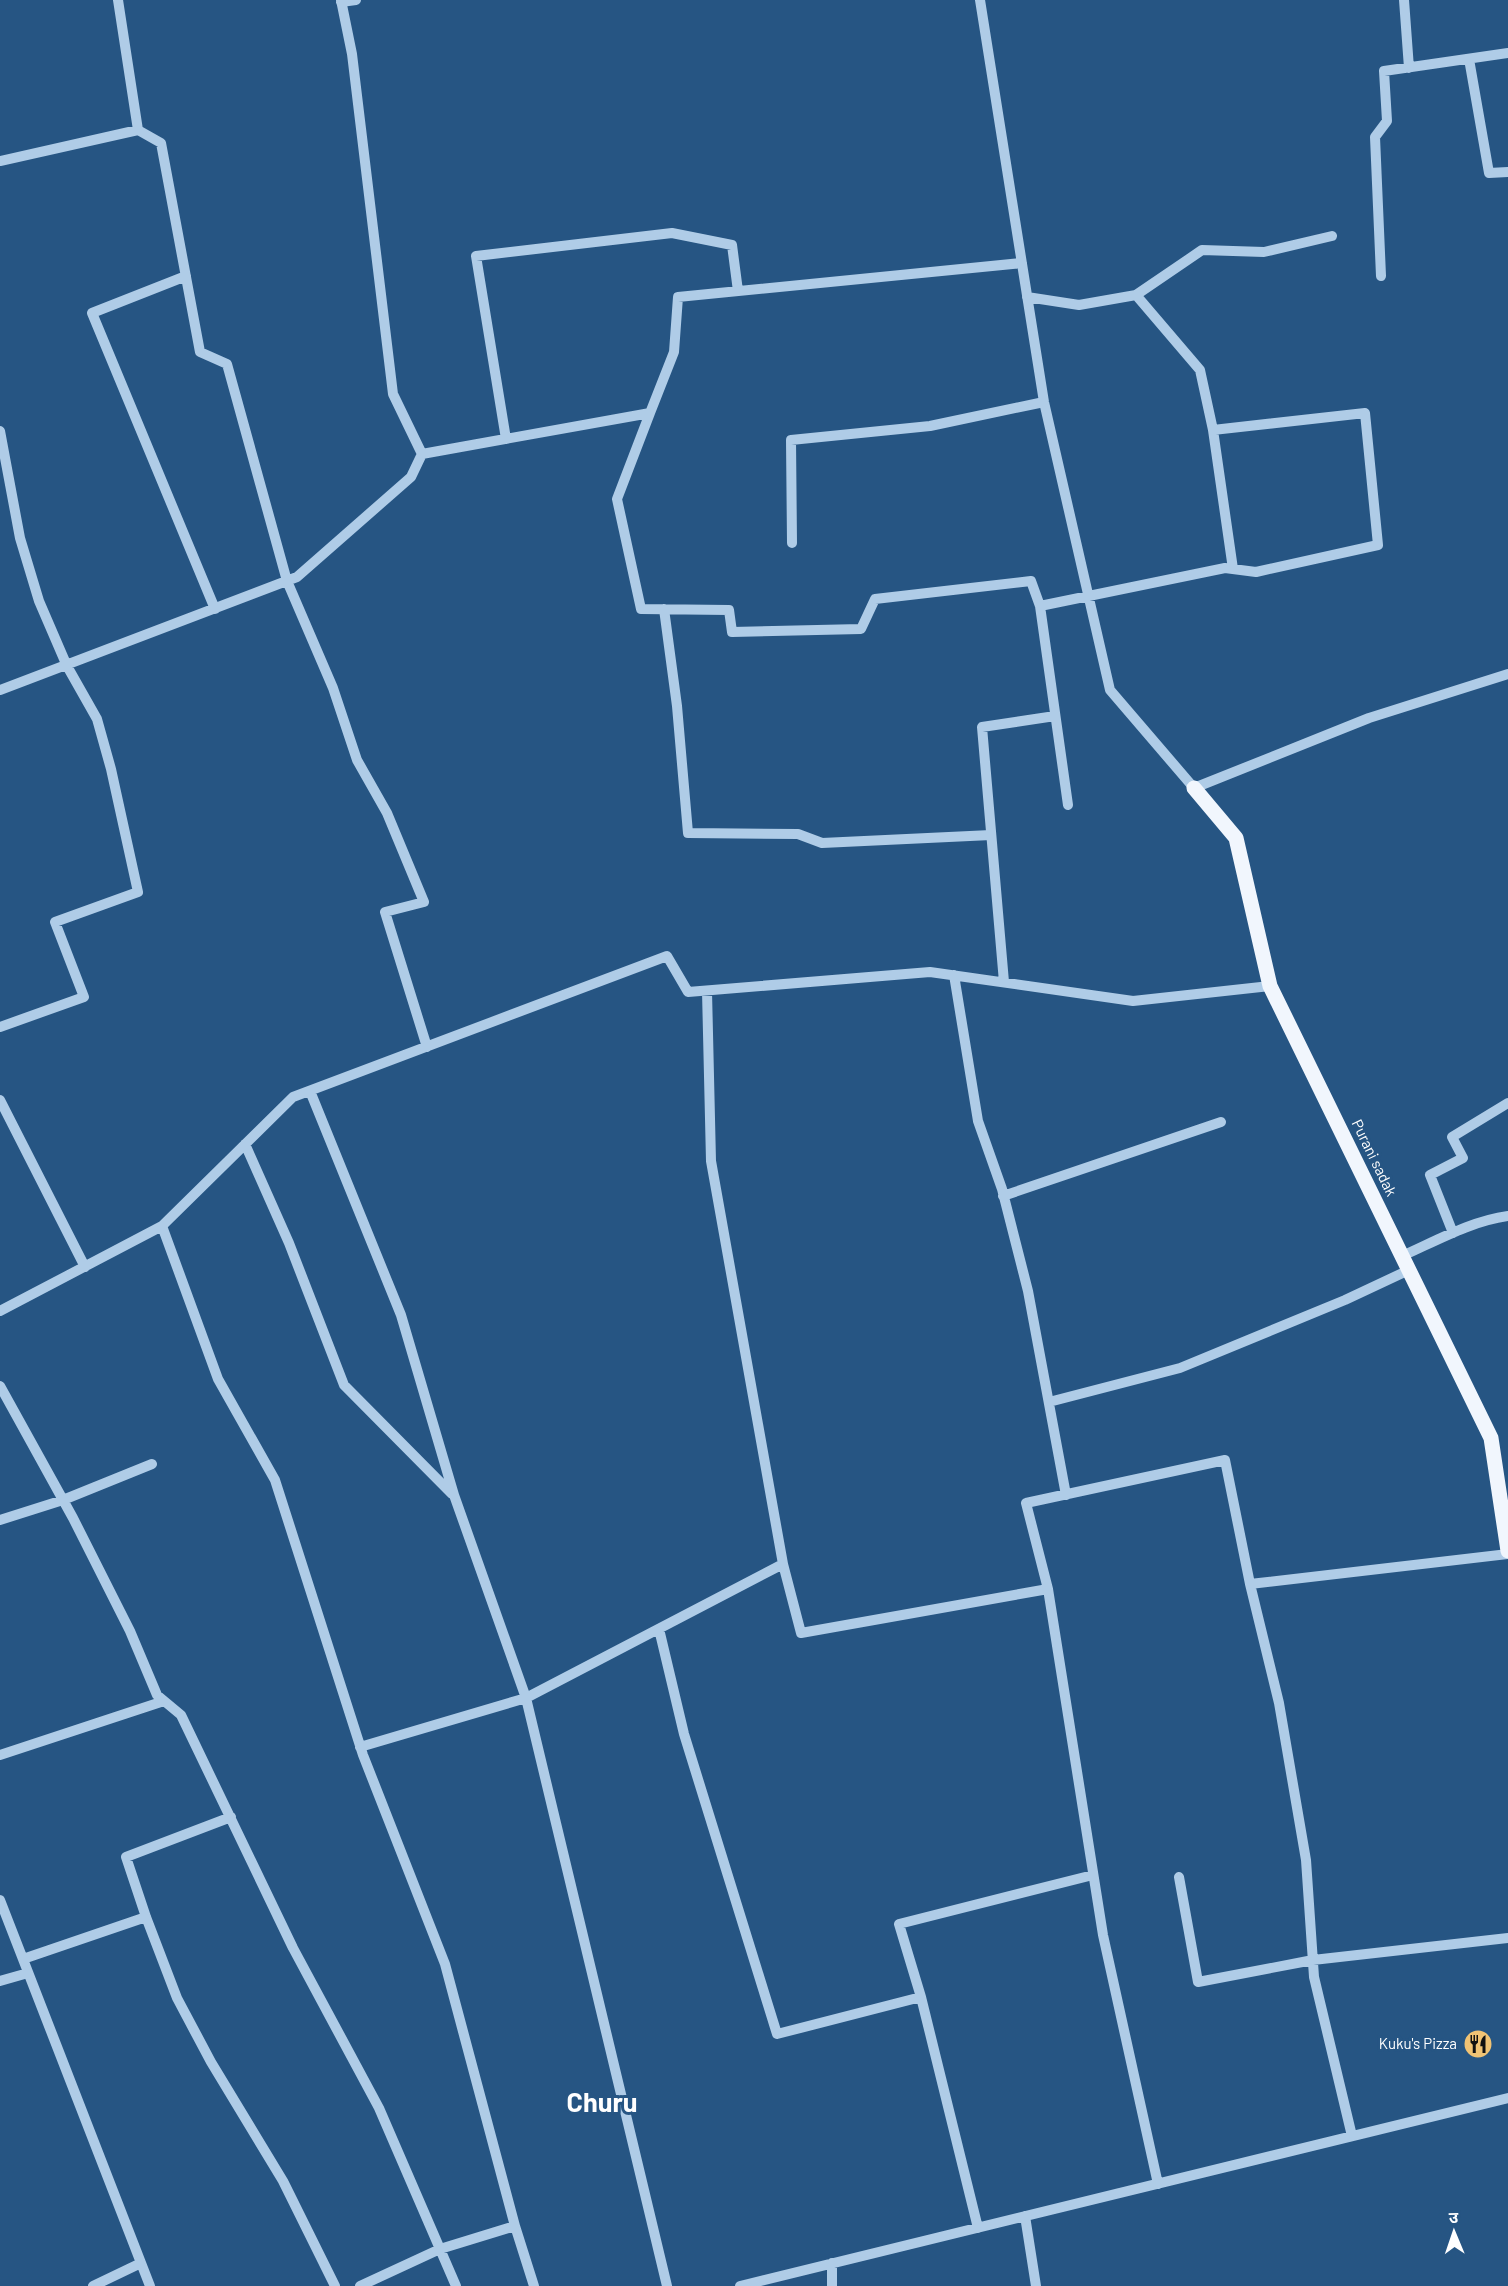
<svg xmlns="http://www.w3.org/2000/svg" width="1508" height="2286" font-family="Barlow,'Noto Sans Devanagari',sans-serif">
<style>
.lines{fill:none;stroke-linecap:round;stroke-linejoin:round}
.minor{stroke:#afcce7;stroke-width:10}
.major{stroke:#f1f6fd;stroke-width:15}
.labels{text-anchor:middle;stroke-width:6;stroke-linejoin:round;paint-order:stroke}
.street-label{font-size:15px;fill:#fff;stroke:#265583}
.poi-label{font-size:15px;fill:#fff;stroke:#265583;text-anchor:end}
.town-label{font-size:27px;font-weight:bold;fill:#fff;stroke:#265583}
</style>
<rect width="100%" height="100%" fill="#265583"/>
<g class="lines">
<path class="minor" d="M118,0L138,130L161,143L200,352L227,364L287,581L333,688L357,760L387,813L424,902L385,912L427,1047
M341,0L352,54L393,394L422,454
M980,0L1044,402L1110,690L1194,788L1369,718L1508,674
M1404,0L1409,68
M341,2L356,0
M1469,59L1489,173L1508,172
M0,161L138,130
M186,276L92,313L215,609
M1381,276L1375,137L1387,121L1384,71L1508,53
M1027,297L1079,305L1136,295L1202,250L1264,252L1332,236
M650,413L617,499L641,609L729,610L732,632L861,629L875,599L1031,581L1040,606L1225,568L1256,572L1378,545L1365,413L1213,430L1200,370L1136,295
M1213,430L1233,569
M0,431L20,538L39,601L67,666L97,719L111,769L138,892L55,922L84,997L0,1027
M506,439L476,256L672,233L732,245L738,291
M792,543L791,440L930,426L1044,402
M1040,606L1068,805
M664,609L677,706L688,833L798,834L822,843L991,835
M0,690L297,577L411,477L422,454L650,413L674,352L678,297L1022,263
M954,975L978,1121L1002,1189L1028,1291L1066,1495
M1004,982L982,727L1055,716
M310,1091L401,1315L454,1495L526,1698L360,1747
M0,1100L85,1267
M245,1144L289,1243L344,1385L452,1494
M1003,1196L1221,1122
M162,1226L218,1379L275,1480L363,1755L445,1964L515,2226L534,2286
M1453,1233L1430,1175L1463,1158L1452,1137L1508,1103
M1402,1256C1436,1241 1471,1221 1508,1216
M0,1311L162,1226L293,1097L667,956L688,992L930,972L1133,1001L1270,986
M0,1386L73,1518L130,1631L157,1695L181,1715L293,1948L379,2108L456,2286
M1049,1402L1180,1368L1345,1300L1409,1270
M0,1520L63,1500L152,1464
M783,1564L801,1633L1048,1589L1103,1935L1158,2184
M1048,1589L1026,1503L1225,1460L1250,1584
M659,1629L684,1734L777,2034L921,1997
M0,1755L164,1701
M231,1817L126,1857L146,1917L177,1998L211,2062L283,2181L335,2286
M1179,1877L1198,1982L1313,1960L1508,1938
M0,1900L150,2286
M23,1959L146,1917
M0,1981L28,1973
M1352,2136L1314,1977L1306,1860L1279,1703L1250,1584L1508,1554
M1025,2216L1036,2286
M978,2228L921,1997L899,1924L1093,1875
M832,2263V2286
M93,2286L141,2263
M360,2286L440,2249L515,2226
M667,2286L526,1698L783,1564L711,1161L707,991
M740,2286L1508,2098"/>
<path class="major" d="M1194,788L1236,838L1270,986L1491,1438L1508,1551"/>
</g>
<defs>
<g id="restaurant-disc" transform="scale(1.5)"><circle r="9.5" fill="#f0c374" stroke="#265583"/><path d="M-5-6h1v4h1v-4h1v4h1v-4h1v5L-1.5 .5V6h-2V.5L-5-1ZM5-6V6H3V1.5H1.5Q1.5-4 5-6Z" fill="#111"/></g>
</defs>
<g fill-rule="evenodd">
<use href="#restaurant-disc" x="1478" y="2044"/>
</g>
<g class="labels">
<g class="street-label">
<text transform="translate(1374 1158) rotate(64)" y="5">Purani sadak</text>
</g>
<g class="poi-label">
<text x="1457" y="2049">Kuku's Pizza</text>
</g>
<g class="town-label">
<text x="602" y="2112">Churu</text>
</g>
</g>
<g transform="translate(1454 2232) rotate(358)" stroke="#265583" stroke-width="4.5" paint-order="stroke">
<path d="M0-4.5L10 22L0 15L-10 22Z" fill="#ffffff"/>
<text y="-9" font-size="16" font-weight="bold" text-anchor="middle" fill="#ffffff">उ</text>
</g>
</svg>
